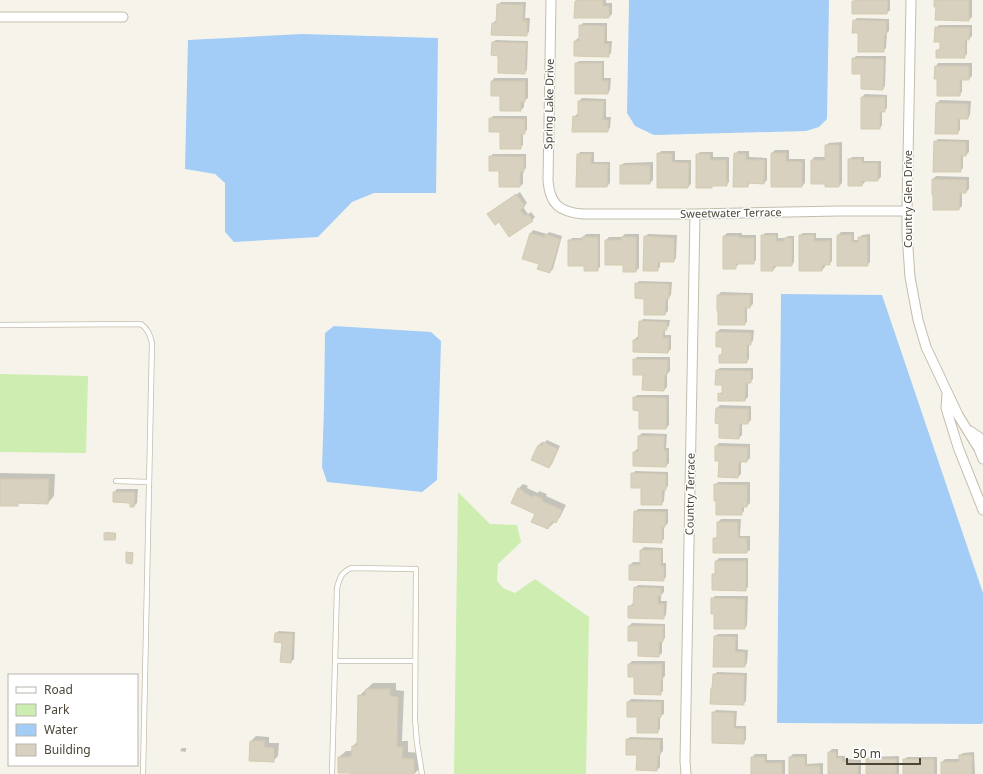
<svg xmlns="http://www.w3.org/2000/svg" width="983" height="774" font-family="'Noto Sans',sans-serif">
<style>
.green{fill:#cdedb1}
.water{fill:#a3cdf6}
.shadow{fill:#0003}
.building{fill:#d9d1bf;stroke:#d4cab1}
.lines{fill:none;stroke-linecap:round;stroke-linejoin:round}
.service-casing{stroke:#c3bdac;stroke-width:6}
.minor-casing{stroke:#c3bdac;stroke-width:11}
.service{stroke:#fff;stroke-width:4.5}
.minor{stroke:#fff;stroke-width:9}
.labels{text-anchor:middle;stroke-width:3;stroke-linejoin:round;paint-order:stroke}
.street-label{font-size:11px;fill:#4b4537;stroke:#fff}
</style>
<rect width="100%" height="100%" fill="#f6f4ea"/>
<path class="green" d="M0,374L88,376L86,453L0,452Z
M458,492L490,524L517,525L521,542L498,564L497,581L503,588L515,593L535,579L589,617L586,774H454Z"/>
<path class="water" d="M629,0H829L827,119L819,127L806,131L654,135L635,126L627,113Z
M302,34L438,38L436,193H374L352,202L318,237L234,242L225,232V183L215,174L185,169L188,40Z
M781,294L882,295L983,593V723L981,724L777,723Z
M334,326L431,332L441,341L437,480L422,492L327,482L322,467L324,407L325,333Z"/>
<path class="shadow" d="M577,0H606V3H612V14L609,17L576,1Z
M855,0H890V10L887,13L853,2Z
M935,0H972V17L969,20Z
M501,2H526L525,18H530L529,32L526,35L493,24L495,21H497L498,5Z
M857,18L889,19V31L887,33L886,48L883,51L859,33L854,21Z
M583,23H607V41H612L611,53L608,56L575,41L578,38H580V26Z
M939,25H972V36L969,39H967V54L964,57L937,51L940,48H941V41L936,28Z
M496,40L528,41L527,70L524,73L499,55L493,42Z
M856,56H886L885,86L883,89L853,59Z
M579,61H604V78H611L610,90L608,93L576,63Z
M938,63H972V76L969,79H962V92L959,95L938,78H935L936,66Z
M494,78H528V98L524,101V107L521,110L501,95L492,81Z
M865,94L887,95V108L884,111H882V125L880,128L862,97Z
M582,98L606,99V117H611L610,128L607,131L574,117L577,114H579V101Z
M940,100L971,101L970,115L968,118H960V130L957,133L937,103Z
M493,116H527V130L523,133V145L520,148L501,132L490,119Z
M938,139L969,140V152L966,155H963V168L960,171L935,142Z
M842,142V183L839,186L826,183L812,160L814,157H826V145L829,143Z
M775,150H789V159H805V183L802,186L772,153Z
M661,151H675V160H691V184L688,187L658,154Z
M738,151H749V157L767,158V180L764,183L751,182L748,186L735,154Z
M580,152H594V162H610V183L607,186L578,155Z
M700,152H713V157H729V182L726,185H714L711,187L697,155Z
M493,154H526V168L523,171V184L520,186L500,170L490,157Z
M852,157H864V161H881V177L878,180H865V182L862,185L849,160Z
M653,162V180L650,183L621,166L624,163Z
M936,176L969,177V189L966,192H962V206L959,209L933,179Z
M520,192L527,203L523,207L528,214L531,212L535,217L532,220L491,212Z
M533,230L547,234L549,232L562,236L553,269L550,272L540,264L531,233Z
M841,232H854V240H859V238L862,235L870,234V262L867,265L838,235Z
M727,233H742V235H756V260L753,263H738V265L735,268L724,236Z
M765,233H778V238H785L788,236H794V262L792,265H776V267L773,270H762V236Z
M803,233H816V238H832V261L829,264H825V267L822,270L800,235Z
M586,234H600V267L597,270L585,265L569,241L572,238H582Z
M625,234H639V268L636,271H624V264L606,240L609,237H622Z
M648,234L677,235L676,258L674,261H660V267L657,270L645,237Z
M639,281L672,282L671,295L668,298V311L665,314L645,298L636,284Z
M721,292L753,293V304L750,307H747V322L744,324L719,310L718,295Z
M643,319L670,320L669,326L665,329V335H671V349L668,352L634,351V340L637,337H640V322Z
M720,329L754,330L753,341L749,344V359L746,362L720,356L723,352V346L717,332Z
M637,357H670V371L667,374V387L664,390L644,374L634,360Z
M720,368H753V379L750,382H748V397L745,400L719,394L723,391V384L717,370Z
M637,395H669V425L666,428L640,410L634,398Z
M720,405L751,406V420L748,423H742V435L739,438L720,423L717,408Z
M642,433L667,434L666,448H669V463L666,466L634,452L637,449H639V436Z
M547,440L560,446L552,464L549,467L539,445L542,442L544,443Z
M719,443L750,444V458L747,461H741V474L738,477L720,460L716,446Z
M635,471L668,472V486L665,489L664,501L662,504L642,487L632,474Z
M0,473L55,474L54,496L48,503L20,502L17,505H0Z
M718,482H750V503L747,506H744V511L741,514L717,500L715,485Z
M523,484L528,486L527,488L538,493L539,491L547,494L546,496L566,505L560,517L556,522L554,521L553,524L548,528L518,489Z
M117,489H138L137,503L134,506L131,502L114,492Z
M638,509H668V523L664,527V539L661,542L635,512Z
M721,519H741L740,536H750V550L747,552L714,539L718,536V522Z
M106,532L116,533V538L115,539L105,534Z
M644,547L663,548V563H666V577L663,580L630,565L633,562H641V550Z
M128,552H133V561L132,563L127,562V553Z
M719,558H748V587L745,590L713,575L716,572V561Z
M638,585L664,586V592L661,595V601H667L666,615L663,618L629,607L632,604H634L635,588Z
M715,596H748L747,625L745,628L715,613L712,599Z
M632,623L665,624V638L662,641V653L659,656L639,640L629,626Z
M279,631L295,632L294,659L291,662L283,642L276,633Z
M718,634H738V649L748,650L747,663L745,666L715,636Z
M632,661H665V676L663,678V691L660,694L635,676L629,664Z
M717,672L747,673L746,701L743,704L712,688L713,687L714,675Z
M373,683H396V690L404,691L402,741H408V752L420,753V768L414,774H352L339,757L346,751H353V746L358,741L359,696Z
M631,699L664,700V714L660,716V729L657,732L638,716L628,702Z
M716,710L737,711L736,726H746V740L743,743L713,713Z
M256,736L269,737V743H279L278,756L273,761L251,741Z
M630,737L663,738V751L660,754V767L657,770L638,754L627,740Z
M182,748H186V751L185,752L180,751Z
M832,749H838V756H845V759L861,760V774H829V752Z
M974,752L975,774H942V762L945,759H960V755L963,753Z
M755,754H767V760H785V774H752V757Z
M793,754H807V764L823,763V774H790V757Z
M899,756V774H867V759L869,757Z
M907,757H937V774H904V760Z"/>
<path class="building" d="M577,0H603V6H609V18H574L575,1H577Z
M857,0H888L887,14H852V1H857Z
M934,0H969V21L935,20L936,7H934Z
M497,4L523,5V21H527V36L491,35L492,23H496Z
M853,20L887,21L886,35H884V52H858V33H852Z
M579,25L605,26L604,44H609V57L574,56V41H579Z
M935,27L970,28L969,40H965V58H936V50H940V42H934Z
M492,42L526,43L525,74L498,73V56L491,55Z
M852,58L884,59L883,90L861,89V74H852Z
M575,63H602V81H608V94H575Z
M935,66H969V80H960V96H937V79H934Z
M491,81H525V102H521V111H500V96H491Z
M861,97H885V112H880V129H861Z
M578,101H604L603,120H608V132H572L573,116L578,117Z
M936,103L968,104V119H958V134H935Z
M489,118L525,119V134H521V149H500V132H489Z
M934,141L966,142V156H961V172H933Z
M825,145H839V187H825V184H811V160H825Z
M657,153L672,154V162L689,163L688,188H657Z
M734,153L746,154V160H765L764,184L748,183V187H733Z
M771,153H786V161L802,162V187H771Z
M577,154H591V164H608L607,187H576Z
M696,154H710V160H726L727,186H712V188H696Z
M489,156L524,157V172H520V187H499V171H489Z
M848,159H862V163H878V181H862V186H848Z
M620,165H650V184H620Z
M932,179L967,180L966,193H960L959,210H933V195H932Z
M516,194L525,206L520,210L525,216L528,214L533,221L509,237L499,222L495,225L487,214Z
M530,233L545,237V234L560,239L550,273L537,269L539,264L522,259Z
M761,235H776V241H784V238H792V266H773V271H761Z
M799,235H814V241H830V265H822V271H799Z
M837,235H852V242H858V237H867L868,266H837Z
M644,236L674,238V262H658V271H643Z
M723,236H739V238H754V264H736V269H723Z
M582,237H598V271H584V266H568V240H582Z
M621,237H636V272H623V265H605V240H621Z
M635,283L669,284V299H666L665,315H644V299L635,298Z
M717,295H750V308H745V325H718V311H717Z
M639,321L667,322V330H663V338H669L668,353L633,352V340H638Z
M716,332L751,333V345H747V363H719V355H722V347H716Z
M633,359L668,360L667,375H665L664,391L642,390L643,375H633Z
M716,370L751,371V383H746L745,401H718V393L722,394V385H715Z
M633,397L667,398L666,429H639V411L633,410Z
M716,408L749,409L748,424H740L739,439L719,438V424L715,423Z
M638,436H664V451H667L666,467L633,466V452H638Z
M543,442L558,449L549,468L531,460L538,445L542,446Z
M715,446L748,447L747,462H739L738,478L718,477L719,461H715Z
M631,473L666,474V490H662V505H641V488H631Z
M0,479H49L48,504L18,503V506H0Z
M714,484L747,485V507H742V515H716V501H714Z
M518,488L524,491L523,492L533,497L534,495L543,499L542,501L562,510L556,523L552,521L548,529L531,522L535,514L511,503Z
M113,492H135L134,507H130V503L113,502Z
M634,511L666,512L665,527H662V543L633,542Z
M717,522H738V538H747V553H713V538H717Z
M104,533H115V540H104Z
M640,550H661V566H664V581L629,580V565H640Z
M126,552L133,553L132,564L126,563Z
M715,561H746V591L712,590V574H715Z
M634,587L661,588V596H658V604H664V619L628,618V606H633Z
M711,598L745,599V629H714V614H711Z
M628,626H663V642H659V657L638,656V641H628Z
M275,633L293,634L291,663L280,662L282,643L274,642Z
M714,636L736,637L735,652H745V667H713Z
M628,664H662V680H661V695L634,694V677H628Z
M713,674L744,675V705L710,704L711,688H712Z
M366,689H390V696L398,697L397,747H403L402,758L414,759V774H351V773H338V757H351L352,746H357L358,695L365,696Z
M627,702H661V717L658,718V733H637V717H627Z
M712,712L734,713V728L744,729V744L712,743Z
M626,739L660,740V755H658L657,771L636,770L637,755H626Z
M250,741H265L264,747L274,748V762L249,761Z
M828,752H836V758H842V762H858V774H828Z
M959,755H972V774H941V762H959Z
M751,757H765V763H782V774H751Z
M789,757H805V766H820V774H789Z
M866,759H896V774H866Z
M903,759H934V774H903Z"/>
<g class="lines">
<g class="service-casing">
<path id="service" d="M0,325L141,324C148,329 150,335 152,343L143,774
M116,481L149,482
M335,661H415
M332,774L337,588C340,577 341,573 351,568L416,569L415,719L417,743L422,774"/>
</g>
<g class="minor-casing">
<path id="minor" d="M551,0L548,181C550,205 560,212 583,214H695L839,211H907
M911,0L907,211V234L910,277L918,320L926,347L958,415L979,449L983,459
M0,17H123
M947,394L946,408L958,447L983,510
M970,431L979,437L983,443
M686,774L685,761L695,214"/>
</g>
<use href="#service" class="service"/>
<use href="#minor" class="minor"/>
</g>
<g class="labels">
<g class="street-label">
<text transform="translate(549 104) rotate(-89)" y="4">Spring Lake Drive</text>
<text transform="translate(908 199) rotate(-90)" y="4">Country Glen Drive</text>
<text transform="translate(731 213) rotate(-1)" y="4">Sweetwater Terrace</text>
<text transform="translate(690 494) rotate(-89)" y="4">Country Terrace</text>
</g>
</g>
<rect x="8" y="674" width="130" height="92" fill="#ffffff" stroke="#b7b5af"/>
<rect x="16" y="687" width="20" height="6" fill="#ffffff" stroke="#b7b5af"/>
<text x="44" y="694" font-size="12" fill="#4b4537">Road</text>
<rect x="16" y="704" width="20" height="12" fill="#cdedb1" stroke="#b7b5af"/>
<text x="44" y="714" font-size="12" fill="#4b4537">Park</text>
<rect x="16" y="724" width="20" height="12" fill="#a3cdf6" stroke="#b7b5af"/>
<text x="44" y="734" font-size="12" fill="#4b4537">Water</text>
<rect x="16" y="744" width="20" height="12" fill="#d9d1bf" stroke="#b7b5af"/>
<text x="44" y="754" font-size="12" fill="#4b4537">Building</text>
<path d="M847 758v6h73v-6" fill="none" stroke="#4b4537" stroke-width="2"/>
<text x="853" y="758" font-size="12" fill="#4b4537" stroke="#ffffff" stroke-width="3" paint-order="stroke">50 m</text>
</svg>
